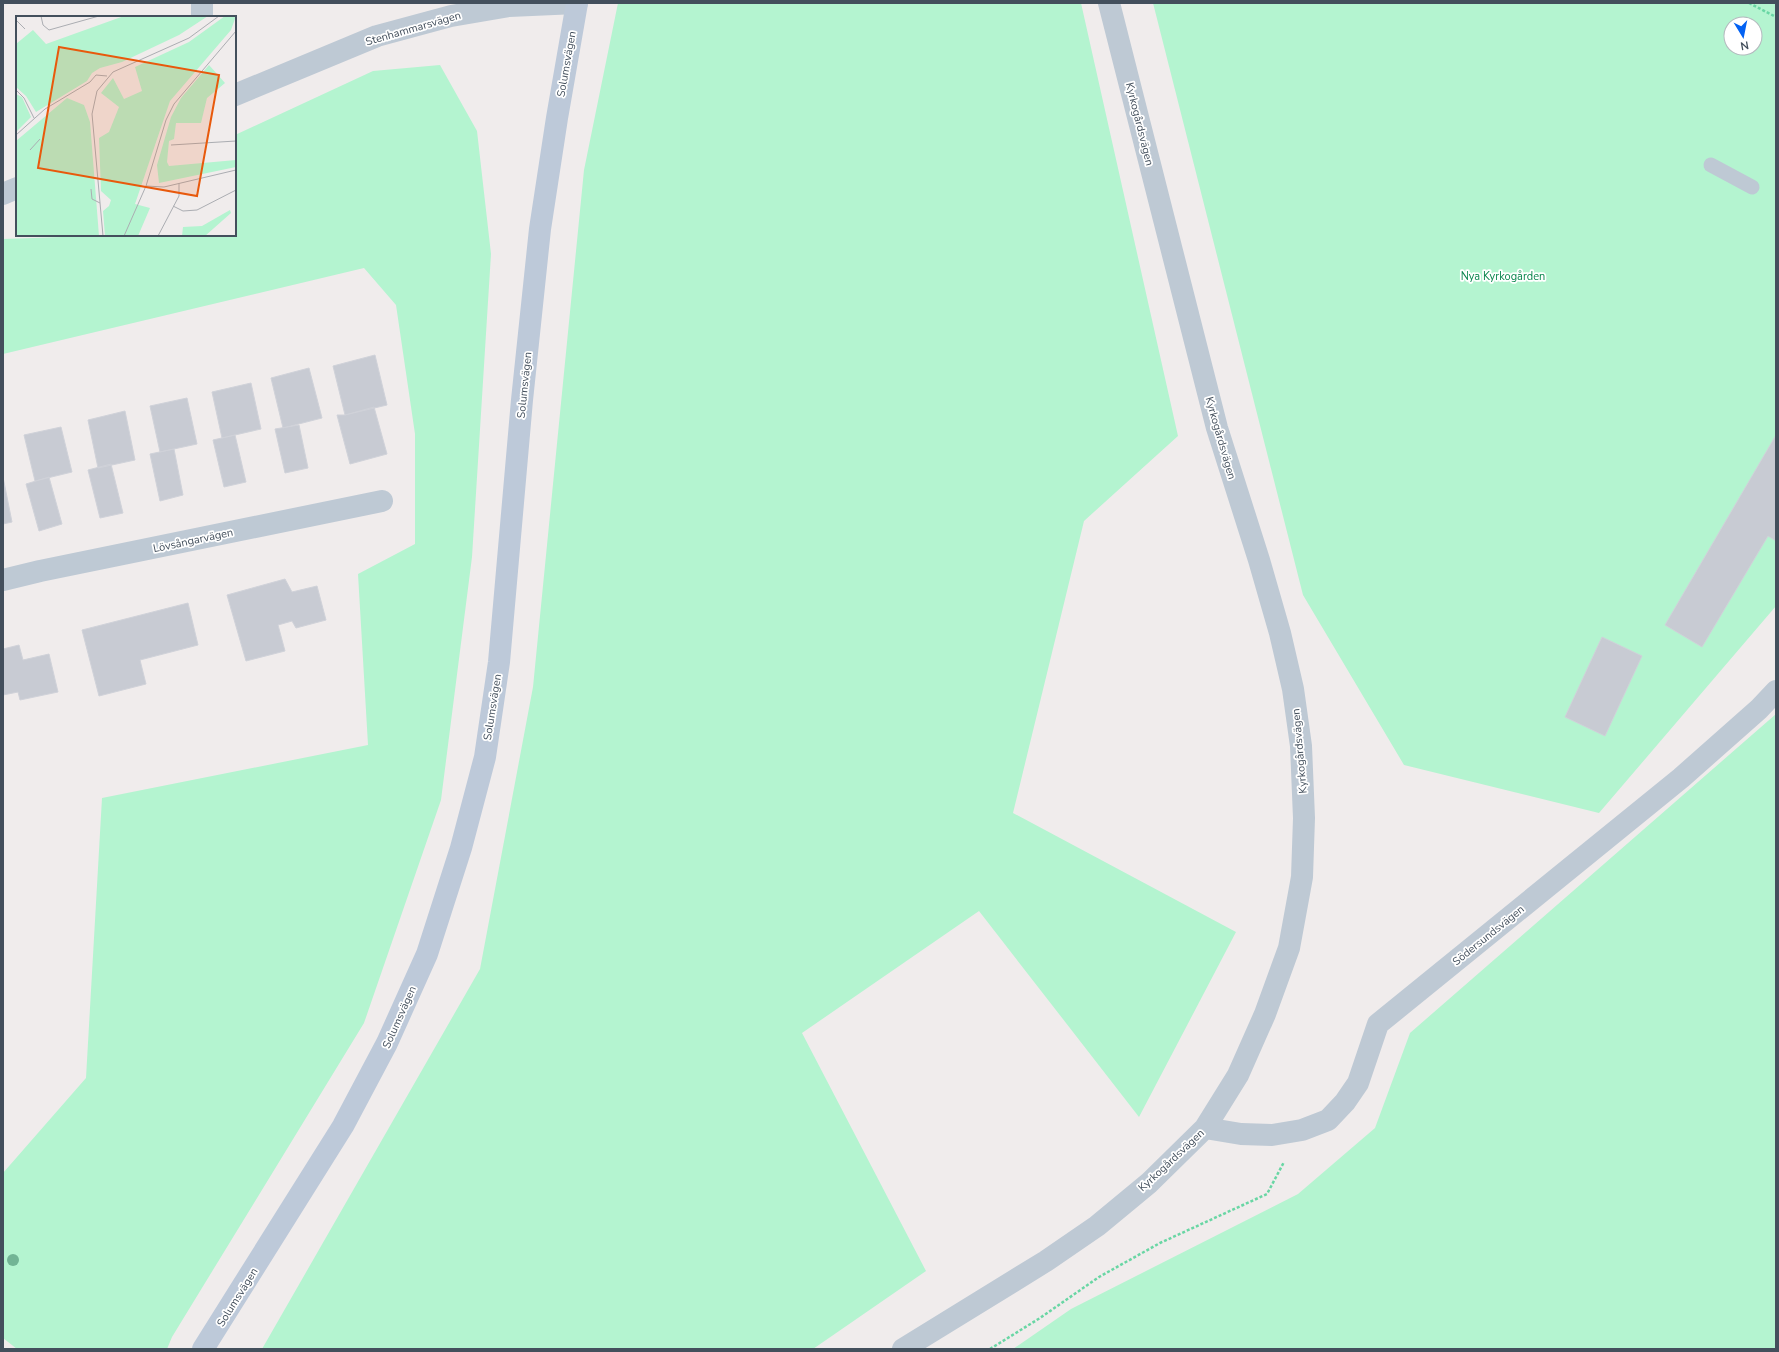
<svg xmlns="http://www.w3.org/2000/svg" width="1779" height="1352" font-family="'Nunito Sans',sans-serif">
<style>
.green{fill:#b4f4d0;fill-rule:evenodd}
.building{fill:#c8cbd3;stroke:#d0d2d9}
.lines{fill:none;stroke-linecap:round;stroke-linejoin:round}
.path{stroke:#69d6a4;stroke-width:2.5;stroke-dasharray:3 2;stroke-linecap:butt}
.lane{stroke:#bec9d4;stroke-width:15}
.street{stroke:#bec9d4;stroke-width:22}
.secondary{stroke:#bdc9d9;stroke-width:22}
.tree{fill:#72b495}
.labels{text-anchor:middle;stroke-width:3.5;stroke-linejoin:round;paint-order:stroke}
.street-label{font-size:11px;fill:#434f5c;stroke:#fff}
.park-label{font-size:11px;fill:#0b864e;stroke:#fff}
.inset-road{fill:none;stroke:#abadb2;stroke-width:1}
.view{fill:#e8590c;fill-opacity:0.15;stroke:#e8590c;stroke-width:2}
.inset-edge{fill:none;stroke:#434f5c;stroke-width:2}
</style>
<rect width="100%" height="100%" fill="#f0ecec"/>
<path class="green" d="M618,3H1081L1178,436L1084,521L1013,813L1236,932L1139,1117L979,911L802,1033L926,1271L813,1349H262L480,969L533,687L584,170Z
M1153,3H1776V606L1599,813L1404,765L1303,595ZM1731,24H1755V48H1731Z
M440,65L477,131L491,254L472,557L441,800L364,1023L172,1337L167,1349H17L3,1338V1173L86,1078L102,798L368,745L358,574L415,544V434L396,305L364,268L3,354V239L62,237L66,235H235V135L373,71Z
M1776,714V1349H1013L1071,1309L1298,1194L1375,1128L1410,1033Z"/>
<path class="building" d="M375,355L387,405L345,415L333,366Z
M309,368L322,418L283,428L271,378Z
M251,383L261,429L222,438L212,392Z
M187,398L197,444L160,452L150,406Z
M374,407L387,454L350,464L337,415H345Z
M125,411L135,460L98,468L88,420Z
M299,425L308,468L285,473L275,429Z
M61,427L72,472L35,481L24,435Z
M235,435L246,482L224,487L213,440Z
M1776,435V541L1768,536L1702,647L1665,625Z
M174,449L183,495L160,501L150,454Z
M111,464L123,513L100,518L88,470Z
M3,477L12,522L3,524Z
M49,477L62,524L39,531L26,484Z
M285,579L292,592L317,586L326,620L296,628L292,621L278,625L285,651L246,661L227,595Z
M188,603L198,645L140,660L146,684L99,696L82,630Z
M1602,637L1642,656L1605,736L1565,717Z
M19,645L23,660L49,654L58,692L20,700L18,692L3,695V649Z"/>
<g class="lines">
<path class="path" d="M1749,3L1776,17
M990,1349L1040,1318L1099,1277L1160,1243L1267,1194L1284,1162"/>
<path class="lane" d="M1711,165L1752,187"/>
<path class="street" d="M202,17V3
M235,95L377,36L451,16L509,6L577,3
M3,194L17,188
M3,580L40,571L382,501
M1205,1128L1241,1134L1272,1135L1302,1130L1328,1120L1345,1102L1358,1083L1378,1024L1681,778L1759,709L1776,691
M903,1349L1046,1261L1097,1226L1149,1183L1205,1128L1238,1075L1265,1014L1289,948L1302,877L1304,818L1301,746L1293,689L1280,633L1259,560L1217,428L1109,3"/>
<path class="secondary" d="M203,1349L343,1126L387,1043L427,954L461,848L485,757L499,662L522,400L540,229L557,118L577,3"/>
</g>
<circle class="tree" cx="13" cy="1260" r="6"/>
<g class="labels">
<g class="street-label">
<text transform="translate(413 28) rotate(-16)" y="4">Stenhammarsvägen</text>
<text transform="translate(566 64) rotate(-80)" y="4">Solumsvägen</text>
<text transform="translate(1140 124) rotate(76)" y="4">Kyrkogårdsvägen</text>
<text transform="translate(524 385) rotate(-84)" y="4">Solumsvägen</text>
<text transform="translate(1221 438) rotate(74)" y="4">Kyrkogårdsvägen</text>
<text transform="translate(193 540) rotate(-12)" y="4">Lövsångarvägen</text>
<text transform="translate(492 707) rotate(-81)" y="4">Solumsvägen</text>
<text transform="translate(1299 751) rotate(-95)" y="4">Kyrkogårdsvägen</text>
<text transform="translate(1488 935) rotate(-39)" y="4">Södersundsvägen</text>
<text transform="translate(399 1017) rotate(-66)" y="4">Solumsvägen</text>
<text transform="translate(1171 1160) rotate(-43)" y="4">Kyrkogårdsvägen</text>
<text transform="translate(237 1297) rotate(-58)" y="4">Solumsvägen</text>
</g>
<g class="park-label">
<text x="1503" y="280">Nya Kyrkogården</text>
</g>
</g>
<g transform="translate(16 16)">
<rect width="220" height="220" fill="#f0ecec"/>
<path d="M108,0H192L163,19L106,46L84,52L76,57L71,65L20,96L10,80L0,71V28L17,14L30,28ZM209,0H220L215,14L154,85L119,188L134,192L122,220H89L87,195L93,190L95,184L85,175L83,122L93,116L103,91L85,77L97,62L108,83L126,75L119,51L173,26ZM193,49L209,67L191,82L185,107H160L158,123L153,125L151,146L153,150L220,144V151L143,167L141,149L155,101L165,82ZM0,78L6,81L15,101L0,116ZM51,82L68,89L74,106L83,220H0V125ZM214,194L215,197L189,220H166L167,211L186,210Z" fill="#b4f4d0"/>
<path class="inset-road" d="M25,0L27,9L33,14L83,0M0,4L9,13M0,74L8,82L18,102M0,119L29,93L74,66L80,59L91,60M155,129L220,125M14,134L24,123M130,170L148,171L220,154M75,173L76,183L84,187M157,190L167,195L181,194L220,174M87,220L76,98L81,75L97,56L173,22L203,0M108,220L130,170L150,104L158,88L220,15M142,220L163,180V167"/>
<path class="view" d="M43,31L203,59L181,180L22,152Z"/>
<rect width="220" height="220" class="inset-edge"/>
</g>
<rect width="1779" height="1352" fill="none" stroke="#434f5c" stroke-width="8"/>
<g transform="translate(1743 36) rotate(170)"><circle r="19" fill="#ffffff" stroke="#b4b9be"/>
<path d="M0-3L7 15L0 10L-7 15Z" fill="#0362f3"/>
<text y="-6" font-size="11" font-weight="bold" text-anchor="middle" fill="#434f5c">N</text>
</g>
</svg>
